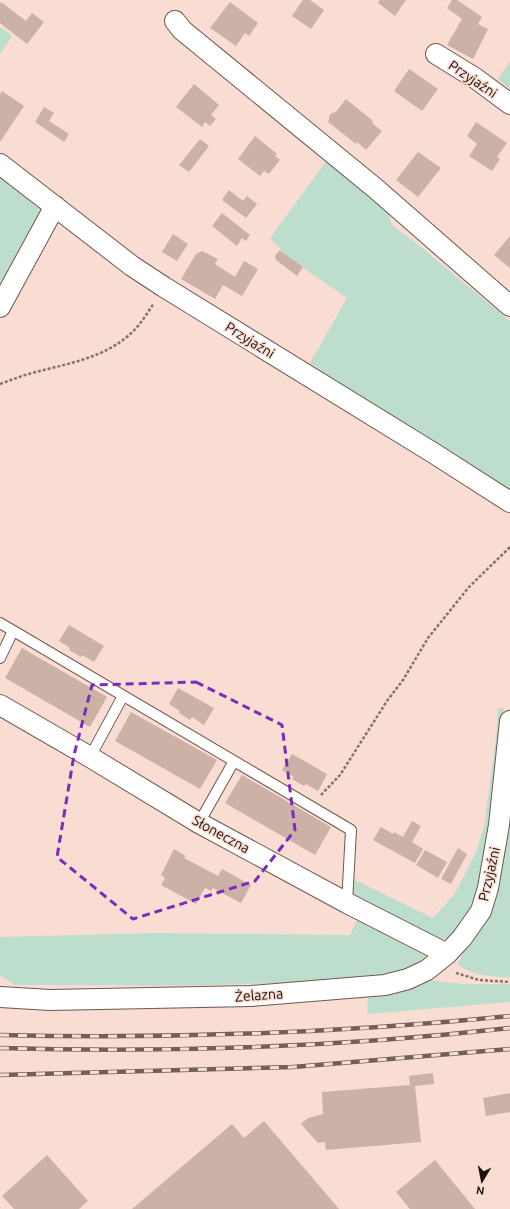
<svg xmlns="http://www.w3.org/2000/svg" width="510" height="1209" font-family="Ubuntu,sans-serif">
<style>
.green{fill:#bddecd}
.building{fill:#ccb1a6}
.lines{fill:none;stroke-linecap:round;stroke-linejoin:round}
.service-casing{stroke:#6e574d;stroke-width:12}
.minor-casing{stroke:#6e574d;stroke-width:22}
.path{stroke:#84726b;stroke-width:2.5;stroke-dasharray:3 2;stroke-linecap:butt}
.service{stroke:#fff;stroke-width:10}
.minor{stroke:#fff;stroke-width:20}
.rail-casing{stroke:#706059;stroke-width:4.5}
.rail{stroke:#f9ddd2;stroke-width:3;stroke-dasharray:9;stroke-linecap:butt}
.marked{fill:none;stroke:#7b2cbf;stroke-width:3;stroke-dasharray:8 5;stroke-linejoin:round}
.labels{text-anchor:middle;stroke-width:3;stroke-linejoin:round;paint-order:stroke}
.street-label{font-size:14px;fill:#1a110d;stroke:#f9ddd2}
</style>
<rect width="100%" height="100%" fill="#f9ddd2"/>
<path class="green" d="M0,27L12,36L0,54Z
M510,61V89L498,79Z
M327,160L386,206L392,225L416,243L510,321V491L319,374L321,370L310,363L347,298L290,259L270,238Z
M0,171L41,209L42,220L0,297Z
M504,708L491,829L478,900L453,936L443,939L434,938L350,896L353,883L355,880L433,918L454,895L476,852L484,827L496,738L498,709Z
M510,799V977C491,977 473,976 457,964L488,914Z
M359,916L424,950L426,961C378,981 325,981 273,983C187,987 101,985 15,985L0,975V937L155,933L350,935Z
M428,980L463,984H510V1002L367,1014L368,994Z"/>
<path class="building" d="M303,0H310L324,10L311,29L292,16Z
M380,0H406L395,16L378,3Z
M452,0H457L482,17L478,24L488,29L473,59L447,45L462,19L447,8Z
M1,2L26,21L32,13L44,22L27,44L0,23V4Z
M230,2L258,23L249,36L245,33L236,46L210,28Z
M409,69L438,89L422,111L394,91Z
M194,84L219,105L211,115L216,119L210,126L205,122L202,127L176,107Z
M2,91L24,106L0,142V95Z
M346,99L373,121L372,123L382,131L366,150L357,142L356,144L328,122L329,120V116L332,113L336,112Z
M44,107L54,113L49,121L69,134L64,142L35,122Z
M476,122L507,143L497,157L500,159L492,171L469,156L477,144L467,136Z
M255,136L277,154L275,156L280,160L269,174L264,171L260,176L238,159Z
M200,139L209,146L189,172L179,165Z
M418,152L441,168L418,197L396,180Z
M229,190L243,201L247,196L257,204L246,218L222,200Z
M222,213L250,235L246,241L242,238L237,246L212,226Z
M173,234L188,244L177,261L162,252Z
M510,236V268L494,255Z
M280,250L289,257L303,267L297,276L276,260L275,256Z
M202,251L218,259L215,264L235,277L244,261L258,269L242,296L223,285L215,299L181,279L196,254Z
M69,625L104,646L94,662L82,655L81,657L69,650L70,648L59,641Z
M22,648L107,697L90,727L5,678Z
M178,688L214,708L204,725L192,717L190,720L179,713L180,711L169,704Z
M131,712L217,760L200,789L115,741Z
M292,754L327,774L318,791L306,784L304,786L292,779L294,777L282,770Z
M242,775L331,827L315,855L225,803Z
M412,821L421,826L412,842L423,849L415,863L373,840L381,827L393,834L394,832L403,837Z
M458,848L467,854L451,884L441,879Z
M174,849L186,856L184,858L218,876L222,869L251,885L241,903L213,888L211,891L205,888L196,904L161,885L165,878L161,875Z
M425,850L447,862L438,878L416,865Z
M433,1073L434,1084L415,1086L421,1142L326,1150L325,1142L318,1143L301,1124L308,1118L323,1114L322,1092L410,1085L409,1076Z
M510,1093V1112L486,1116L483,1098Z
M264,1121L339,1209H132L232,1124L244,1138Z
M47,1155L88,1201L79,1209H14L2,1196Z
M435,1160L475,1209H410L396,1192Z"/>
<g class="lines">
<g class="service-casing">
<path id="service" d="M0,623L351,830L347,903
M0,658L13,631
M90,757L123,696
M199,823L234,761"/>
</g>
<g class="minor-casing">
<path id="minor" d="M175,21L182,30L375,188L510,306
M436,54L475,78L510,104
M0,164L132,266L164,287L435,454L510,502
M0,307L55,206
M0,705L90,757L199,823L347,903L447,954
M0,997L50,1000L251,996L385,985L408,979L427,970L447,954L462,938L481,911L488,888L499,825L510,721"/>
</g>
<path class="path" d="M0,384C11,380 21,376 32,373C65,364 101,359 128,336C139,327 146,315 154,303
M321,795L340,775L387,701L403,680L428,638L469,587L510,547
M456,973L479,980L510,982"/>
<use href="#service" class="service"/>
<use href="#minor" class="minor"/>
<g class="rail-casing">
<path id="rail" d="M0,1035C170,1039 341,1033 510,1016
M0,1048C170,1053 341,1047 510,1028
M0,1075L293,1067L510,1049"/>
</g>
<use href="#rail" class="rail"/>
</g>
<path class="marked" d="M196,682L282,725L295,830L255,881L133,919L57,857L74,755L92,685Z"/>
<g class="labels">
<g class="street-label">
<text transform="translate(473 79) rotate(34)" y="5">Przyjaźni</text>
<text transform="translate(250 340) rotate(32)" y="5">Przyjaźni</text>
<text transform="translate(221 834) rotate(29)" y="5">Słoneczna</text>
<text transform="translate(489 874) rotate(-77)" y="5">Przyjaźni</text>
<text transform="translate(259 995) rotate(-4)" y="5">Żelazna</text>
</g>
</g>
<g transform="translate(482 1181) rotate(190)" stroke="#f9ddd2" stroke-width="3" paint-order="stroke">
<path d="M0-3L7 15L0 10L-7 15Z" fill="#1a110d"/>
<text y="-6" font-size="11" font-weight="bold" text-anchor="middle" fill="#1a110d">N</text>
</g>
</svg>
